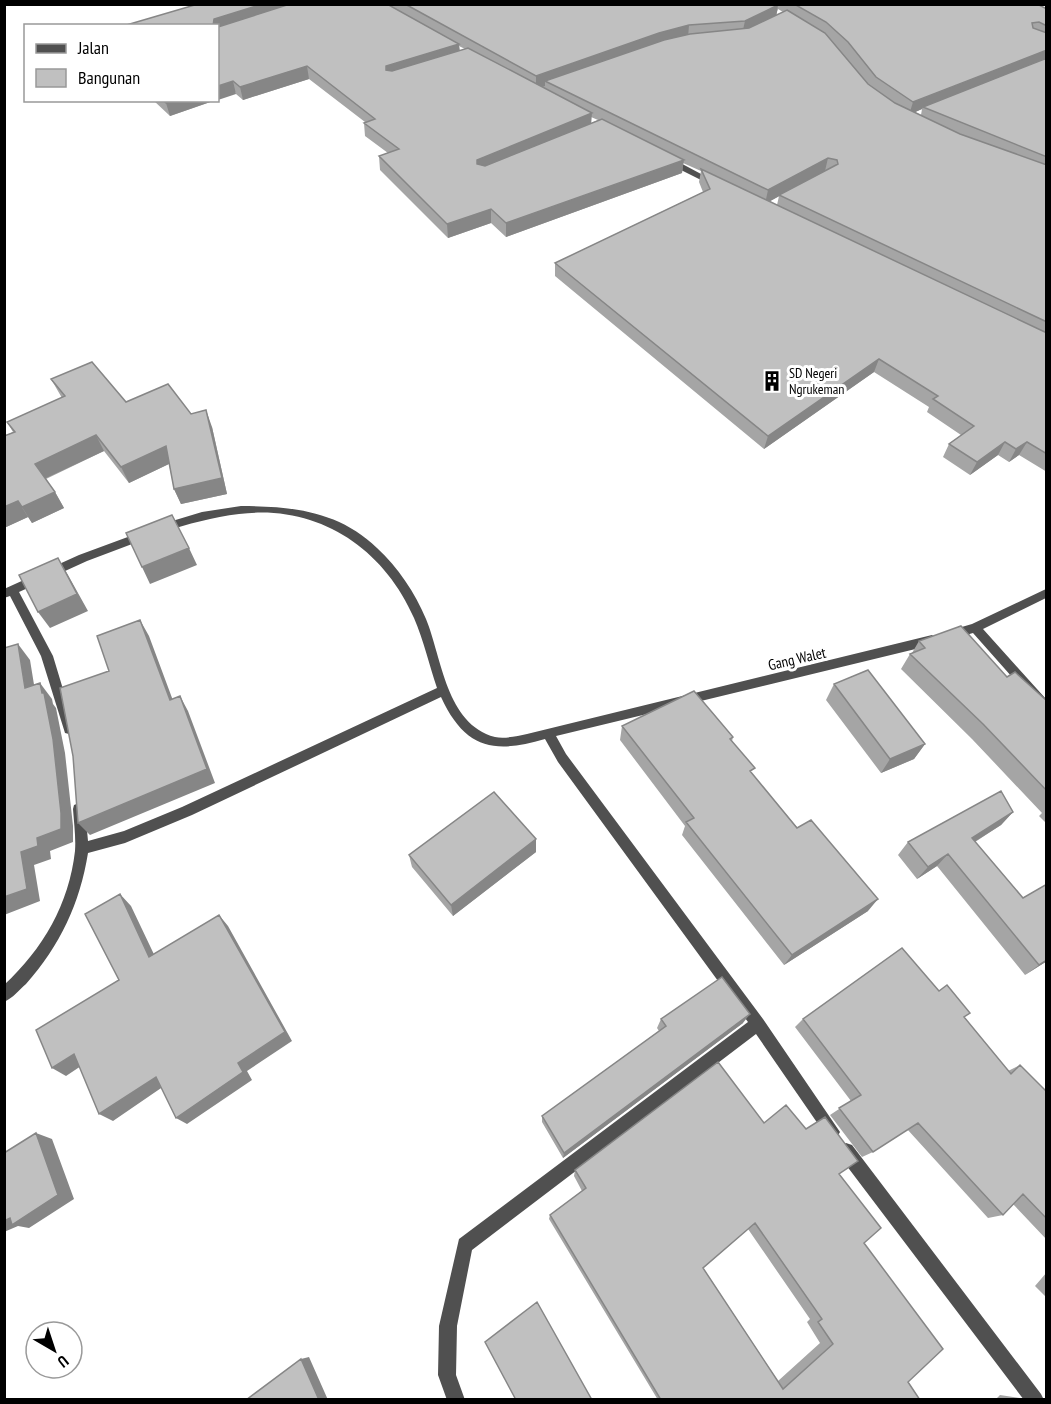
<svg xmlns="http://www.w3.org/2000/svg" width="1051" height="1404" font-family="'PT Sans Narrow',sans-serif">
<style>
.lines{fill:none;stroke-linecap:round;stroke-linejoin:round}
.minor{fill:#505050;fill-rule:evenodd}
.tertiary{fill:#505050;fill-rule:evenodd}
.wall{fill:#a5a5a5;fill-rule:evenodd}
.shaded-wall{fill:#868686}
.building{fill:#c0c0c0;stroke:#868686;stroke-width:1.5;fill-rule:evenodd}
.labels{text-anchor:middle;stroke-width:6;stroke-linejoin:round;paint-order:stroke}
.far-poi-label{font-size:14px;fill:#000;stroke:#fff;text-anchor:start}
.street-label{font-size:15px;fill:#000;stroke:#fff}
</style>
<rect width="100%" height="100%" fill="#fff"/>
<g class="lines">
<path class="minor" d="M241,506C291,506 339,511 377,548C398,567 415,593 426,619C442,658 446,724 495,737C505,739 517,736 527,734L932,635L938,640L932,645L556,736L566,754L763,1019L840,1132L837,1137L832,1140L827,1137L756,1034L472,1250L457,1326L456,1375L465,1400H447L438,1375L439,1326L459,1239L748,1022L558,762L545,739C494,754 465,749 441,697L192,815L125,843L88,853C80,903 60,946 26,984C19,990 13,998 4,1002V985C43,949 69,904 75,851C76,838 74,823 73,809L74,805L79,803L84,805L85,809L88,841L124,831L182,807L437,688C429,665 424,641 414,618C383,547 317,504 239,514C213,517 188,524 163,532L158,528L159,525L202,512Z
M144,531L148,532L149,535L148,538L87,561L19,592L53,656L75,729L73,733L69,734L65,733L41,656L10,596L4,598V589L79,555Z
M1046,589V598L983,629L1046,699V712L1042,711L973,633L952,639L946,634L948,631L972,624Z
M846,1143L852,1145L1041,1394L1044,1400H1024L840,1157L838,1151L840,1145Z"/>
<path class="tertiary" d="M665,158H671L718,183L711,185L665,162Z"/>
</g>
<path class="wall" d="M198,4H1037L1047,9V472L1019,455L1009,462L998,455L970,475L943,457L949,444L961,435L927,412L929,407L874,372L764,449L555,276V263L703,192L699,182L701,171L683,163L682,173L506,237L491,223L448,238L380,170L379,156L388,153L365,136L364,123L365,122L309,79L243,100L236,94ZM778,9L783,12L776,15ZM459,46L465,49L460,51ZM922,109L921,115L915,112ZM591,117L598,120L591,123ZM779,196L777,205L770,201Z
M153,100H216L170,116Z
M51,379L126,402L191,414L212,427L227,494L181,504L174,489L169,464L129,483L104,451L46,479L55,492L64,508L32,523L28,517L4,528V436L13,432L7,422L62,398Z
M919,641L1007,677L1047,701V824L1039,816L1042,813L972,739L901,669L910,654L912,653Z
M834,684L925,744L914,759L881,773L826,700Z
M622,726L733,737L732,741L752,774L868,911L784,965L682,835L685,826L620,740Z
M1013,812L1001,825L975,842L1023,898L1047,884V961L1025,975L937,866L917,879L898,855L908,842Z
M536,839V852L453,916L412,867L409,855Z
M939,991L964,1017L1008,1071L1020,1065L1047,1092V1240L1013,1204L1003,1215L988,1218L907,1129L873,1152L862,1157L830,1115L851,1101L795,1027L803,1019Z
M661,1019L743,1023L563,1158L542,1122V1116L659,1031L657,1028Z
M764,1123L839,1174L864,1243L908,1382L920,1400H658L549,1219L550,1215L582,1191L574,1176L575,1170ZM748,1229L810,1319L807,1322L820,1343L778,1381L703,1268Z
M1047,1272V1298L1035,1286Z
M1000,1395L1020,1398L1021,1400H995Z"/>
<path class="shaded-wall" d="M263,4H306L218,32V26H213L214,19Z
M778,5L776,18L742,34L745,21Z
M689,25L688,38L545,81V86L536,89V76L659,33Z
M459,44L460,56L388,83L386,66Z
M1047,50V60L923,107L922,109L909,115L913,102Z
M307,66L309,79L243,100L240,87Z
M233,81L236,94L218,100V86Z
M174,100H216L170,116L166,103Z
M592,113L591,126L477,173V160Z
M828,158L825,171L765,204L768,190Z
M684,160L682,173L506,237V223Z
M491,209V223L448,238L447,224Z
M879,359L874,372L764,449L768,436Z
M206,410L212,427L227,494L181,504L174,489Z
M96,435L104,451L44,479L35,464Z
M1005,442L998,455L970,475L977,462Z
M1027,442L1019,455L1009,462L1016,449Z
M166,446L173,462L129,483L121,467Z
M55,492L64,508L32,523L22,507Z
M18,501L28,517L4,528V507Z
M189,548L197,565L150,584L142,567Z
M58,558L68,575L88,611L50,628L38,612Z
M140,620L149,636L178,714L170,700Z
M18,644L30,660L37,703L25,688Z
M40,683L52,699L53,704L56,708L65,753L73,826V842L50,851L51,859L34,865L40,901L4,915V897L21,852L37,838L42,693Z
M180,696L188,711L215,783L90,835L78,823Z
M925,744L914,759L881,773L890,759Z
M1013,812L1001,825L960,851L972,838Z
M536,839V852L453,916L451,905Z
M948,854L937,866L917,879L928,867Z
M120,894L131,906L160,967L149,957Z
M878,899L868,911L784,965L792,955Z
M219,915L228,926L292,1041L247,1071L252,1080L187,1124L176,1118Z
M1047,960V961L1025,975L1039,965Z
M750,1014L743,1023L563,1158L564,1153Z
M74,1054L87,1062L66,1076L52,1068Z
M156,1077L167,1084L113,1121L99,1114Z
M36,1133L52,1139L74,1199L29,1228L18,1226L4,1232V1221Z
M309,1357L328,1400H319L301,1359Z"/>
<path class="building" d="M198,4H263L214,19L213,26H123Z
M290,4H387L459,44L386,66V70L392,71L468,48L592,113L477,160V164L485,166L602,119L684,160L506,223L491,209L447,224L379,156L399,149L364,123L375,119L307,66L240,87L233,81L218,86V27Z
M405,4H777L778,5L745,21L689,25L659,33L536,76Z
M794,4H1037L1047,9V26L1039,22L1032,23L1033,28L1047,33V50L913,102L876,77L848,42L826,22Z
M787,10L825,33L868,84L895,103L960,134L1047,165V322L779,195L838,164L837,160L828,158L768,190L545,81L664,40L690,34L749,28Z
M1047,58V157L923,107Z
M163,100H174L166,103Z
M701,169L1047,333V454L1027,442L1016,449L1005,442L977,462L949,444L974,426L933,399L938,396L879,359L768,436L555,263L710,189Z
M92,362L126,402L168,384L191,414L206,410L222,478L174,489L166,446L121,467L96,435L35,464L55,492L22,507L18,501L4,507V436L15,432L7,422L65,396L51,379Z
M172,515L189,548L142,567L126,533Z
M58,558L77,594L38,612L19,575Z
M140,620L170,700L180,696L207,769L78,823L73,756L60,688L109,671L97,636Z
M961,626L1007,677L1015,672L1047,701V791L983,724L910,654L925,648L919,641Z
M18,644L25,688L40,683L42,693H44L53,739L61,813V829L37,838L38,846L21,852L27,889L4,897V648Z
M868,670L925,744L890,759L834,684Z
M694,691L733,737L730,739L755,768L750,771L797,828L811,820L878,899L792,955L686,822L694,818L622,726Z
M1001,791L1013,812L972,838L1023,898L1047,884V960L1039,965L948,854L928,867L908,842Z
M494,792L536,839L451,905L409,855Z
M120,894L149,957L219,915L285,1032L238,1063L243,1072L176,1118L156,1077L99,1114L74,1054L52,1068L36,1030L119,980L85,914Z
M902,948L939,991L947,985L970,1013L964,1017L1011,1074L1020,1065L1047,1092V1219L1023,1194L1003,1215L918,1123L873,1152L839,1108L861,1095L803,1019Z
M722,977L750,1014L564,1153L542,1116L666,1026L661,1019Z
M718,1062L764,1123L786,1105L806,1129L825,1117L858,1161L839,1174L881,1228L864,1243L943,1349L908,1382L920,1400H661L550,1215L586,1188L575,1170ZM755,1223L822,1319L818,1322L833,1344L783,1389L703,1268Z
M36,1133L58,1195L12,1225L10,1218L4,1221V1153Z
M537,1302L592,1400H516L485,1342Z
M301,1359L319,1400H246Z"/>
<defs>
<g id="building-bare" transform="scale(1.62)"><path d="M-4-6H4V6H1V3H-1V6H-4ZM-2.5-4.3h1.7v1.8h-1.7ZM.8-4.3h1.7v1.8H.8ZM-2.5-1h1.7V.8h-1.7ZM.8-1h1.7V.8H.8Z" fill="#000" stroke="#fff" stroke-width="2.5" paint-order="stroke"/></g>
</defs>
<g fill-rule="evenodd">
<use href="#building-bare" x="772" y="381"/>
</g>
<g class="labels">
<g class="far-poi-label">
<text x="789" y="378">SD Negeri<tspan x="789" dy="16">Ngrukeman</tspan></text>
</g>
<g class="street-label">
<text transform="translate(797 659) rotate(-13)" y="5">Gang Walet</text>
</g>
</g>
<rect width="1051" height="1404" fill="none" stroke="#000000" stroke-width="12"/>
<rect x="24" y="24" width="195" height="78" fill="#ffffff" stroke="#999999" stroke-width="1.5"/>
<rect x="36" y="44" width="30" height="9" fill="#505050" stroke="#999999" stroke-width="1.5"/>
<text x="78" y="54" font-size="18" fill="#000000">Jalan</text>
<rect x="36" y="69" width="30" height="18" fill="#c0c0c0" stroke="#999999" stroke-width="1.5"/>
<text x="78" y="84" font-size="18" fill="#000000">Bangunan</text>
<g transform="translate(54 1350) rotate(141)"><circle r="28" fill="#ffffff" stroke="#999999" stroke-width="1.5"/>
<path d="M0-4.5L10 22L0 15L-10 22Z" fill="#000000"/>
<text y="-9" font-size="16" font-weight="bold" text-anchor="middle" fill="#000000">U</text>
</g>
</svg>
